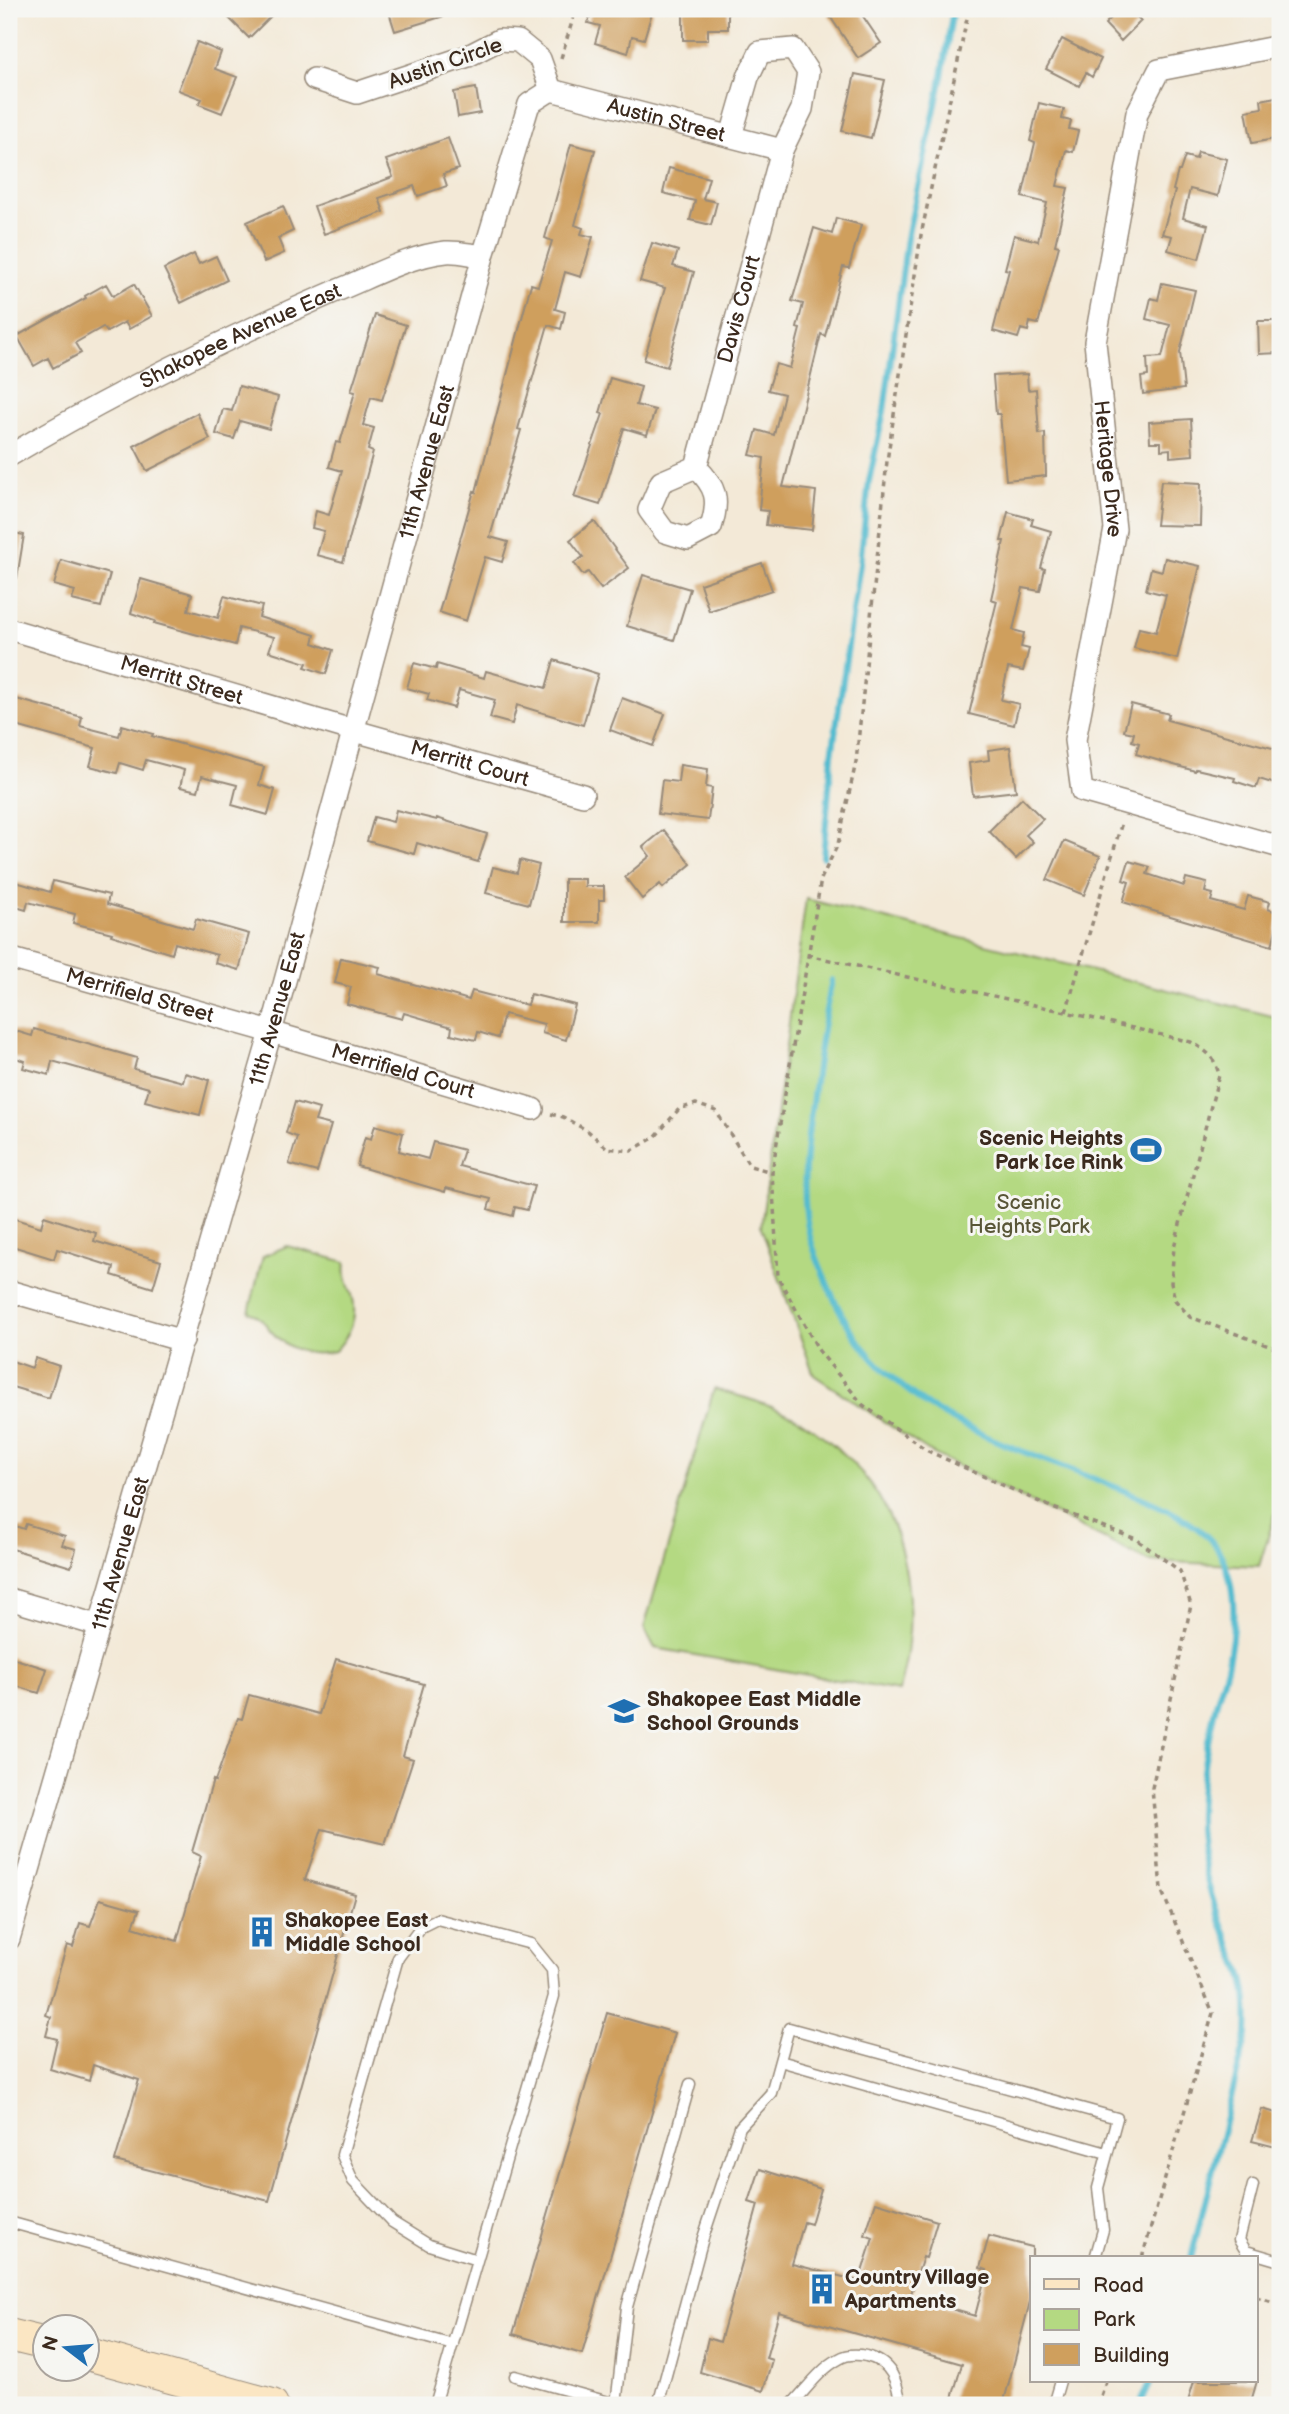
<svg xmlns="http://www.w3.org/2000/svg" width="1289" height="2414" font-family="'Balsamiq Sans',sans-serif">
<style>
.green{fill:#b4d982;stroke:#788250;stroke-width:2}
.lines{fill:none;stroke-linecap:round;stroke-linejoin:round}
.stream{stroke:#52bbcf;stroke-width:6}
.building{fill:#cf9f5d}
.service-casing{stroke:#978a7a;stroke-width:13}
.minor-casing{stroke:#978a7a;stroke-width:24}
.secondary-casing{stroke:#978a7a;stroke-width:34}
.path{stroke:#978a7a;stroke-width:3.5;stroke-dasharray:5 5;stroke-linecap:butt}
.service{stroke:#fff;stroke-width:10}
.minor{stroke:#fff;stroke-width:21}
.secondary{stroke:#fbe6c3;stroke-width:32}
.labels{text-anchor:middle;stroke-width:6;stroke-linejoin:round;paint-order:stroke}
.street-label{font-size:21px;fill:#3b2a1e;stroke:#f6f6f2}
.poi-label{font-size:21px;font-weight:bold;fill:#3b2a1e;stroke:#f6f6f2;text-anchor:start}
.park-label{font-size:21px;fill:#595637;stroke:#f6f6f2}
</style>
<rect width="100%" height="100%" fill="#f6f6f2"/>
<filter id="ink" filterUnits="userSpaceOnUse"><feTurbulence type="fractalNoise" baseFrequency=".0143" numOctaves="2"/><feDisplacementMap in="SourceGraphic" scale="14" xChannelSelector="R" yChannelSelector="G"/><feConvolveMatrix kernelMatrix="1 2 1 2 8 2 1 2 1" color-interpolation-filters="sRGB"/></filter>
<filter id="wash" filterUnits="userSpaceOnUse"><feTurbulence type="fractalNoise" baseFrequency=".00686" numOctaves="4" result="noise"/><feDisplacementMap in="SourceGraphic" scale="28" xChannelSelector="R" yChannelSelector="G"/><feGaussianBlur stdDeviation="1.57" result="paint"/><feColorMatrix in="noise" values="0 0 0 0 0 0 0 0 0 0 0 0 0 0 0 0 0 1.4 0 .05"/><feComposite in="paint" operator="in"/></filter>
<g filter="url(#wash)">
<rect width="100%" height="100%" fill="#f3e9d7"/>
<path class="green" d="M806,899L1280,1018V1499L1259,1566L1148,1561L928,1451L814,1375L761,1227Z
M287,1246L346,1262C344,1276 348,1283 352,1295C359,1317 350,1335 335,1351C310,1358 287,1350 270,1330C263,1321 260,1316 249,1312L263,1256Z
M714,1389C743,1397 773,1405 800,1420C833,1441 867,1472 885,1508C906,1548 913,1600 908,1644C907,1660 902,1676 899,1691L655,1648L644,1628Z"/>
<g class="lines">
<path class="stream" d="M823,857L832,755L860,564L869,481L884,411L907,238L942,76L953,9
M832,980C824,1016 819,1052 814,1089C808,1136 799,1185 809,1232C812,1248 820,1265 826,1281C848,1333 870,1363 916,1397C965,1434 1047,1460 1105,1483C1138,1496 1203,1520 1220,1553C1238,1587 1235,1631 1227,1667C1223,1684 1216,1700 1213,1718C1206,1749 1200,1782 1199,1814C1198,1852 1209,1893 1223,1928C1230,1946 1240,1964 1244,1983C1248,2000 1248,2017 1247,2034L1191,2258
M1140,2405L1151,2381"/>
</g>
<g id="blocks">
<path class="building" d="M220,9H278L249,38Z
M388,9H454V13L395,31Z
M592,9H653L644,39L632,36L628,53L595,43L600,26L588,23Z
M683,9H728V29H708V40H683Z
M825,9H858L881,43L858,58Z
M1106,9H1130L1141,21L1121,41L1105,24L1113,16Z
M1062,39L1101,59L1092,77L1086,73L1079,86L1046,69Z
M197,42L221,52L215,69L237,77L222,113L199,104L202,99L178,90Z
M855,74L885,80L871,138L842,131Z
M476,88L480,113L458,117L454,92Z
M1280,96V138L1252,143L1246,111L1262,108L1261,100Z
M1039,103L1064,109L1062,119L1071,121L1069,129L1078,131L1073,152L1066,150L1057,186L1068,188L1055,245L1059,246L1038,324L1030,322L1028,331L1021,329L1018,338L993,331L1009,270L1005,269L1014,235L1038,241L1047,203L1022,197L1035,143L1030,141Z
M448,138L459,169L443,174L447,186L418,196L414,186L379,198L384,212L324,234L314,206L393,177L386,160Z
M571,144L595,150L575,225L583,228L581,234L593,237L581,277L565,272L555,309L565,312L561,329L548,325L518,429L521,430L490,537L508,542L502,562L485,557L466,621L439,612L474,491L476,492L531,284L538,286L552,241L545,238Z
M1198,152L1227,159L1218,196L1190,189L1183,218L1208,225L1199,259L1168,250L1172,236L1162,234L1175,191L1173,190L1178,171H1180L1185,156L1196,159Z
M669,168L709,178L703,199L717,202L711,225L690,220L695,201L663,193Z
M283,206L293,231L278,238L284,253L264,262L247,222Z
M836,218L861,225L849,268L843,267L825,336L821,334L783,487L816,491L812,530L766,525L768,511L759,510L764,458L750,455L757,430L774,435L784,394L768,390L776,364L790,368L800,329L797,328L803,304L792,301L814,228L832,234Z
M652,243L678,251L673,266L694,272L667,367L644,360L665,288L640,281Z
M194,254L199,264L216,256L227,280L181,303L164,269Z
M1162,283L1195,290L1180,352L1184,389L1143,394L1141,377L1148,376L1147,358L1162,357L1170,325L1146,319L1151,298L1158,300Z
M106,284L113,296L134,284L152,316L129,329L125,322L107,332L103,327L75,343L81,353L53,368L48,358L34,366L17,336L86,298L85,296Z
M375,315L406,325L382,400L371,397L363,425L374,428L368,450L373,452L343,562L317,555L324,531L312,528L316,511L329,515L342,471L329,467L336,442L340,443L355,392L351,391Z
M1258,321H1280V353L1259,354Z
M1027,374L1028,390L1036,389L1039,434L1045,433L1046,476L1006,480L1000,414H996L993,376Z
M610,378L641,387L636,405L655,410L647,435L624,428L600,505L574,497L603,414L600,413Z
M239,386L278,397L269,429L240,421L234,439L216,434L223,409L232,411Z
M197,413L210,439L147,471L134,446Z
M1191,419L1193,455L1170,457V449L1161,450V442H1150L1149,422Z
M1161,481L1201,483L1200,526L1156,525Z
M1008,512L1033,519L1031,525L1051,531L1041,568L1045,569L1040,591L1023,588L1013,630L1024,633L1021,647L1029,649L1023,671L1008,668L1001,700L1019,704L1014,725L969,714L997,601L991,599L1004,541H1001Z
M594,521L629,568L601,589L588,572L583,575L574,563L583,557L570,540Z
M9,532L24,535L17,578L9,577Z
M1165,558L1200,566L1177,659L1134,648L1139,628L1156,632L1166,595L1146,590L1151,568L1162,571Z
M61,560L110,574L101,607L72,600L75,591L54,585Z
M762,563L772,590L709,611L700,584Z
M643,575L690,589L674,640L627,626Z
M141,579L192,594L188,610L218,618L224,596L262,606L259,617L315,635L313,643L333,650L326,674L305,667L307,663L269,651L274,637L239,628L235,645L154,623L155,621L131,613Z
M554,660L598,674L583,725L517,705L512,724L490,718L495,700L459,690L454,708L427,700L429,694L407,688L414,663L436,669L437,664L484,678L486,671L546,688Z
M9,697L82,717L80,726L119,736L122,725L153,734L152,736L264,767L259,785L275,790L268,815L232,805L237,785L202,776L198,791L180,787L184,770L146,760L143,770L120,763L117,773L90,766L95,748L9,724Z
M622,698L665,714L653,746L610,730Z
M1131,704L1169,714L1167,720L1280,750V774L1278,773L1275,784L1259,779L1256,788L1234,781L1235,778L1196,769L1195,771L1136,754L1139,743L1132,741L1134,733L1124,731Z
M1010,747L1016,791L973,796L969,763L989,760L988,750Z
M680,765L708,769L706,787L712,788L708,820L658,814L662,780L678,782Z
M1022,798L1043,819L1026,835L1033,842L1016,859L989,831Z
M396,810L437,820V818L487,834L478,862L417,843L414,854L367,841L374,817L393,822Z
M664,830L691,864L663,888L660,884L642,899L625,877L650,856L643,847Z
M1064,841L1100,856L1084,895L1047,880Z
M520,860L539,865L529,904L486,893L493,867L517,873Z
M1129,861L1150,867L1147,874L1184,886L1186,878L1207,883L1205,892L1213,894L1211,901L1244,910L1248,896L1270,902L1268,909L1280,913L1272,946L1123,902L1129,882L1123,880Z
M564,879H585V886H604V900H599V922H564Z
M9,880L50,892L53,881L109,895L107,904L193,929L196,919L249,934L239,970L215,963L217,955L175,943L172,954L111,935L112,933L73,923L75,914L28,902L26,910L9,905Z
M341,958L380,967L378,974L469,1000L472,991L527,1005L530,994L575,1005L566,1040L542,1033L544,1024L504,1014L498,1038L478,1032L476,1040L451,1034L452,1027L404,1013L402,1019L347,1004L351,987L335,983Z
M9,1029L32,1036L34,1029L137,1058L134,1069L183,1082L185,1073L209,1080L200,1115L145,1101L149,1088L52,1061L49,1075L23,1068L25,1061L9,1056Z
M295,1102L319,1109L315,1121L331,1125L317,1172L289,1164L297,1137L286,1133Z
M375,1125L403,1133L399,1151L428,1159L433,1142L464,1150L459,1166L534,1186L527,1210L515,1207L513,1216L488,1209L491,1199L446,1188L445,1192L357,1166L365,1137L371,1139Z
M44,1216L96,1233L94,1241L161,1261L153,1288L112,1275L114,1267L57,1249L54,1259L9,1245V1217L41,1227Z
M35,1358L59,1366L49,1398L9,1386V1360L32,1368Z
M9,1524L24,1529L26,1524L65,1536L62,1545L76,1549L71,1567L9,1548Z
M9,1657L47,1669L39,1693L9,1684Z
M336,1659L424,1684L403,1756L413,1759L385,1844L322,1829L305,1880L355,1894L269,2201L115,2161L139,2080L93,2065L89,2081L50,2069L57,2039L46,2036L51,2017L46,2015L67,1945L73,1947L80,1923L90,1926L100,1899L139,1910L133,1927L177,1941L201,1856L192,1852L213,1780L215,1781L238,1718L242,1719L249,1695L319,1714Z
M607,2013L675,2033L582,2354L513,2334Z
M1262,2109L1280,2114V2148L1252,2141Z
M760,2169L821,2189L811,2224L804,2222L792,2264L859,2281L873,2238L865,2235L876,2202L937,2221L926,2258L923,2257L910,2297L975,2316L987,2270L980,2268L989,2236L1032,2247V2294L1003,2405H950L962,2364L779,2312L766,2358L772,2360L763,2391L700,2372L708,2338L720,2342L758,2205L749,2202Z
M1194,2381H1257L1250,2405H1187Z"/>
</g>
</g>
<g filter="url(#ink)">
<use href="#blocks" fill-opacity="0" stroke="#978a7a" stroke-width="2"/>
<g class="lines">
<g class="service-casing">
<path id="service" d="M780,2061L1107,2153
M1253,2185L1239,2240L1246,2251L1280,2261
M9,2222L453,2345
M515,2376L616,2404
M435,2405L554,1996L552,1970L531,1944L437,1919L421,1927L398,1958L342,2155L353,2181L392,2222L429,2245L477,2260
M616,2405L627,2307L690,2084
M658,2405L703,2238L740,2127L771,2093L789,2028L1117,2118L1098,2188L1103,2230L1095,2258
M791,2405C806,2390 820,2369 839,2359C847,2354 856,2354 866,2356C892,2362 897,2381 901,2405
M1053,2405L1060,2381"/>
</g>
<g class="minor-casing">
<g id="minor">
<path id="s1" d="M1280,46L1159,70L1137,113L1095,342L1115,529L1075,740L1082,791L1280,847"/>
<path d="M314,79L357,93L468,56L499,40L518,41L540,59L551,90"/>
<path id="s2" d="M551,90L782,150"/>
<path id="s3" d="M9,456C113,394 224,339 336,291C371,277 408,256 446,252C458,251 472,255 483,256"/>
<path id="s4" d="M696,467C716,487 720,499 711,527L688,539L665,532L649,510L661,482L696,467L782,150L802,109L808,72L793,49L760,52L748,77L731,136"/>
<path id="s5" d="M9,629L355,731L583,795"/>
<path id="s6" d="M9,958L271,1032L533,1109"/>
<path d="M9,1291L183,1341"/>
<path d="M9,1599L100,1626"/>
<path id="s7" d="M9,1939L271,1032L483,256L529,104L551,90"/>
</g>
</g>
<g class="secondary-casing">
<path id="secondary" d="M9,2335L46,2344
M88,2354L272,2405"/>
</g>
<path class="path" d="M969,9L921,235L887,461L856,762L838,844L821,879L772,1172L778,1277L819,1351L863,1405L928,1451L1053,1508L1136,1539L1180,1571L1191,1605L1152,1788L1161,1889L1213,2013L1142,2258
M561,58L576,9
M807,955L1066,1012L1191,1042C1207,1051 1215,1057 1219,1075L1174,1247L1171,1283L1175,1300L1190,1317L1280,1350
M1066,1012L1122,822
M551,1114L563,1117L588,1131L607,1148L631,1151L655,1137L679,1109L696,1104L716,1111L750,1166L772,1172
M1256,2297L1280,2304
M1098,2405L1106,2381"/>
<use href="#service" class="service"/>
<use href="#minor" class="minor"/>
<use href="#secondary" class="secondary"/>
</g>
</g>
<defs>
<g id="stadium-bare" transform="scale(2.415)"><path d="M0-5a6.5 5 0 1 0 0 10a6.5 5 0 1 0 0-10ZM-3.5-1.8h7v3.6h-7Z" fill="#1f6fb2" stroke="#f6f6f2" stroke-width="2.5" paint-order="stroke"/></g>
<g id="school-bare" transform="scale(2.415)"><path d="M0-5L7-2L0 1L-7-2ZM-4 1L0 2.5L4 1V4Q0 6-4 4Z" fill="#1f6fb2" stroke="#f6f6f2" stroke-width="2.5" paint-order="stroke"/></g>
<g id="building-bare" transform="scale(2.415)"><path d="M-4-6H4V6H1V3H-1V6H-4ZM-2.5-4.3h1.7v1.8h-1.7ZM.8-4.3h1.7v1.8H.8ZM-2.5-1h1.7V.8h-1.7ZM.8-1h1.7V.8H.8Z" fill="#1f6fb2" stroke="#f6f6f2" stroke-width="2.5" paint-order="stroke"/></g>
</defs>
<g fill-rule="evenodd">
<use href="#stadium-bare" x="1146" y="1150"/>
<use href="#school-bare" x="624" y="1711"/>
<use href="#building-bare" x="262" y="1932"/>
<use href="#building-bare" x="822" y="2289"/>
</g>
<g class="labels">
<g class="street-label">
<text transform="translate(445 63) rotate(-19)" y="7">Austin Circle</text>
<text dy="7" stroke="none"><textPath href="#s2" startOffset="119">Austin Street</textPath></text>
<text dy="7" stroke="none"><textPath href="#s4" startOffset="376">Davis Court</textPath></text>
<text dy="7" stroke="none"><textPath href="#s3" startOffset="261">Shakopee Avenue East</textPath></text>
<text dy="7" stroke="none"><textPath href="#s7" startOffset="1535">11th Avenue East</textPath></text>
<text dy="7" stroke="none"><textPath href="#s1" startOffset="532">Heritage Drive</textPath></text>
<text dy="7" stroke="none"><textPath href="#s5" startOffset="180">Merritt Street</textPath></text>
<text dy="7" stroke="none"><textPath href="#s5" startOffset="480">Merritt Court</textPath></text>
<text dy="7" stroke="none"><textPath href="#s6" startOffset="136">Merrifield Street</textPath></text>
<text dy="7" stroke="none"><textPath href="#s7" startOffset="968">11th Avenue East</textPath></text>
<text dy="7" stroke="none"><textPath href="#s6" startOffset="410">Merrifield Court</textPath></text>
<text dy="7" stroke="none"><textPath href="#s7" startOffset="401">11th Avenue East</textPath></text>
</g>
<g class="poi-label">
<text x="1123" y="1145" text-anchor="end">Scenic Heights<tspan x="1123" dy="24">Park Ice Rink</tspan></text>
<text x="647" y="1706">Shakopee East Middle<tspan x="647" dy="24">School Grounds</tspan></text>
<text x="285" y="1927">Shakopee East<tspan x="285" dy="24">Middle School</tspan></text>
<text x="845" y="2284">Country Village<tspan x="845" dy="24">Apartments</tspan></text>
</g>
<g class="park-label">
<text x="1029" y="1209">Scenic<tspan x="1029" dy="24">Heights Park</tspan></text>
</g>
</g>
<rect width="1289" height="2414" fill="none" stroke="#f6f6f2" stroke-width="35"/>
<rect x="1030" y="2256" width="228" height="126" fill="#f6f6f2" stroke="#aba49d" stroke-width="2"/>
<rect x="1044" y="2279" width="35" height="10" fill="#fbe6c3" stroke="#aba49d" stroke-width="2"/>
<text x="1093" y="2292" font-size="21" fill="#3b2a1e">Road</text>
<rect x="1044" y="2309" width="35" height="21" fill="#b4d982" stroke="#aba49d" stroke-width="2"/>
<text x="1093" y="2326" font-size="21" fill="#3b2a1e">Park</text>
<rect x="1044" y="2344" width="35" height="21" fill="#cf9f5d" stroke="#aba49d" stroke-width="2"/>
<text x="1093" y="2362" font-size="21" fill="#3b2a1e">Building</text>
<g transform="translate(66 2348) rotate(286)"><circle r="33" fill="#f6f6f2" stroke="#aba49d" stroke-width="2"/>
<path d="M0-5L12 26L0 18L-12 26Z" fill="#1f6fb2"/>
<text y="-10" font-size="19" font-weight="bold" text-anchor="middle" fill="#3b2a1e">N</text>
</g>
</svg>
